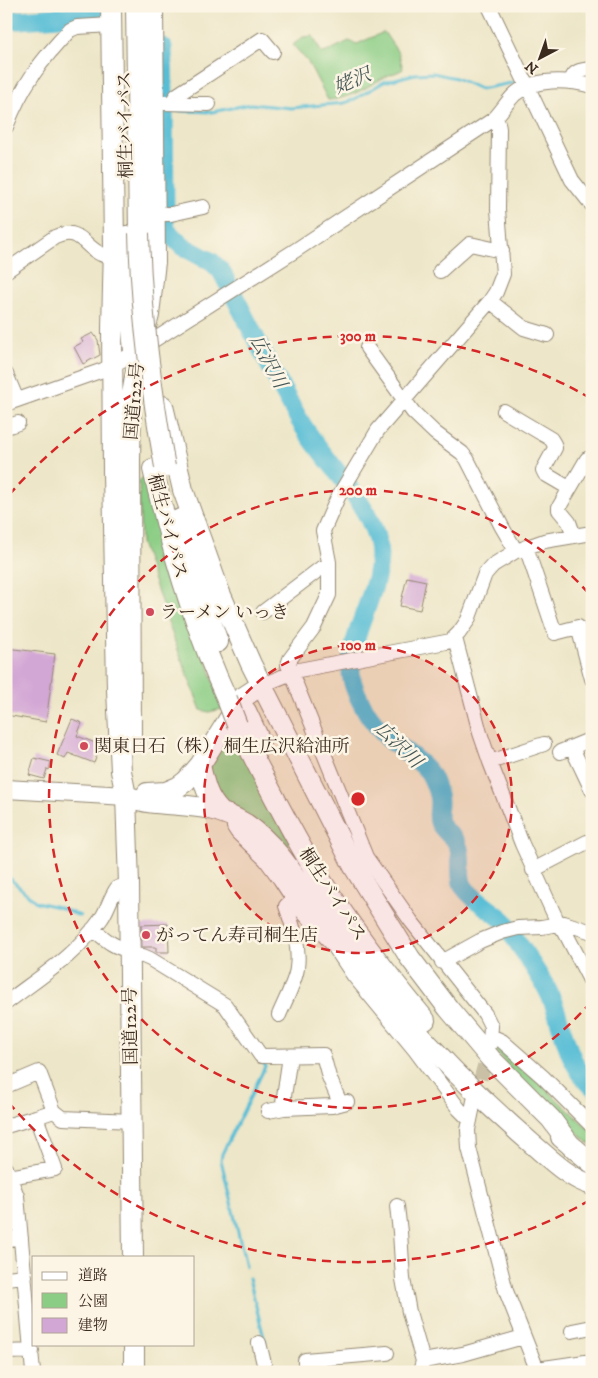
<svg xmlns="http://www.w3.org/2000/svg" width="598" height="1378" font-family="'IM FELL DW Pica','Noto Serif JP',serif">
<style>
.green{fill:#8bcd85;stroke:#637c52}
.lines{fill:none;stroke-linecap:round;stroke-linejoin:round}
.stream{stroke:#58bed6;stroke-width:3}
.river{stroke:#58bed6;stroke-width:19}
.building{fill:#d3a7d5}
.minor-tunnel{stroke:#c9c0a6;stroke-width:14;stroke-dasharray:14 7;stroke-linecap:butt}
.minor-casing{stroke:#948873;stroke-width:16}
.major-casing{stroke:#948873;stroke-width:20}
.highway-casing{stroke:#948873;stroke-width:22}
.minor{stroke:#fff;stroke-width:14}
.major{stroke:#fff;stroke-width:18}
.highway{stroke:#fff;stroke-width:20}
.highway-bridge-casing{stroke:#948873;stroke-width:22;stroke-linecap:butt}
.highway-bridge{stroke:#fff;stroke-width:20}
.ring{fill:none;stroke:#d62828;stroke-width:2.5;stroke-dasharray:9 6}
.poi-dot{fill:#d1495b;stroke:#fcf5e5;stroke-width:2}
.labels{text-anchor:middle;stroke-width:5;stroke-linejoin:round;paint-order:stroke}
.street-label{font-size:18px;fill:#3b2a1e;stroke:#fcf5e5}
.poi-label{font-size:18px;fill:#3b2a1e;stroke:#fcf5e5;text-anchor:start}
.water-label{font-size:19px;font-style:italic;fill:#445655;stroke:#fcf5e5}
.centre{fill:#d62828;stroke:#fcf5e5;stroke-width:2.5}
.ring-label{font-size:15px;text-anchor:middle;font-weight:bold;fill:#d62828;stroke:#fcf5e5;stroke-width:5;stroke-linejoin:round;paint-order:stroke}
</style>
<rect width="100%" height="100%" fill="#fcf5e5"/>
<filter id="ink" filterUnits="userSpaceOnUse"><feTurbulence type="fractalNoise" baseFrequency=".02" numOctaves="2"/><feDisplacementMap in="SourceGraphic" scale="10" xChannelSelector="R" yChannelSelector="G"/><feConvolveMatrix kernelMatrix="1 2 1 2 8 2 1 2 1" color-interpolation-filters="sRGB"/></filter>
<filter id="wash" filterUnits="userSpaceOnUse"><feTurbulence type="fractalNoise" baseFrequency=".0096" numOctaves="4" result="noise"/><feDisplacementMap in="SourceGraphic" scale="20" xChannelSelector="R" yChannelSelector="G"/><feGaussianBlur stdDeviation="1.12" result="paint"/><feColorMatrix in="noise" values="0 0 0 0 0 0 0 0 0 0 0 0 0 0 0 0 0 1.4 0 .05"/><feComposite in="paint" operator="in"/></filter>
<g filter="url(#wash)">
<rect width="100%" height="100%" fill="#ede6c8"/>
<path class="green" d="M384,32L399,54L403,69C399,72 394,73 389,75C366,86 355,98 328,100L308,62L293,45L303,37L313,36L321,52L324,53L349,41L357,44Z
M148,472L222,709L209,712L201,710L176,645L141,543L139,481Z
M231,729L291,844L279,850L224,807L208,769Z
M558,1009L592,1085V1101Z
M500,1046L592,1132V1146L515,1075L492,1047Z"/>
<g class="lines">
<path class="stream" d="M556,75L565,74
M164,110L212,112L251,104L291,108L344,103L353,100L384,82L415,74L433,73L456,78L480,89L517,82
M6,875L36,902L58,907L80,916
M246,1266L221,1160L222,1154L263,1071L265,1066L263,1062
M249,1278L265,1342"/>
<path class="river" d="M6,21L100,14
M163,47L164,99
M164,107L165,208
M165,221V229L182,246L212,262L221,271C249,323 273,376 303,426C325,461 367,500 377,540C388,581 349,629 351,672C351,679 354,687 357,694C364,710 374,724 387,737C400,749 416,757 428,771C433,778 439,794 439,803C439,809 437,816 439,822C442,830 451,835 456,842C464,854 458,870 462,883C467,897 493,910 504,921C518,944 534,966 547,989C564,1020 563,1059 592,1086"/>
</g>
<g id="blocks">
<path class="building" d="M93,333L98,340L100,355L83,364L74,347L83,342L81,339Z
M407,577L426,581L420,610L400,606Z
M6,648L55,654L46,722L6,715Z
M72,719L82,723L77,736L101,745L94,763L68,753L65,759L57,755Z
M34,758L51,762L49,770L47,769L44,779L29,775Z
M168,924L169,952H156V947H142L141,925Z"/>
</g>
</g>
<g filter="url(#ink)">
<use href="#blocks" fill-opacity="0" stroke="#948873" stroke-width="1"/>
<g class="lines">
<path class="minor-tunnel" d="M475,1099L489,1048"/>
<g class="minor-casing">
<path id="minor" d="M489,6L572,180L592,205
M571,81C574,70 582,70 592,69
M164,103L209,104
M171,103L177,95L262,39L273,52
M6,127C21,87 41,60 70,30L77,27L111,25
M155,214H171L203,207
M6,271L55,237C80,226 83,246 101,254C105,256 110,256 114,257
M440,271L470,244L502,251
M490,301L524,328L547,335
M367,348L413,412L435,433L462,453L467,459L502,527L516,551
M6,374L17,400
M6,404L103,370L124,359L296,250L494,119C501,112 507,102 514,95C533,77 569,80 592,86
M504,411L551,439L554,444L555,448L543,470L545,474L569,488
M6,427L18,423
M574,536L569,522L559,510V507L587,459L592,462
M526,547L555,633L578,627L592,679
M263,612L321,568L329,567
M455,638L480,733L490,762L522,844L558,923L565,932L592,984
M262,685L299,670L451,641L459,633L468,620L485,574L493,565L516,551L544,541L592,533
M572,748L592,790
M560,752L592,739
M490,762L544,744
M234,817V827L238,833L266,860L280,879L299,908L334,946L354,976L415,1050L459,1109L470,1120
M533,870L587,842
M93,929C104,938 114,948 129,950
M128,955L143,956L150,959L225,1005L261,1056L323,1055L329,1077L340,1103
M442,962L480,941L502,932L518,928L542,927L564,923L592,932
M6,1003C41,976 75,956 101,919C108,909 110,898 117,888L129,884
M279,1015C284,1003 296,980 297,968C300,946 293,926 286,906L293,899
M491,1036L502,1041L543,1077L592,1126
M490,1044L491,1026L485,1014L411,921L366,857L288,665L290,659L314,627L329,595V562L323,531L338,497L378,430L490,301L496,292L503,274L498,209L499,129L498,123L494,119
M6,1086L39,1072L54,1111
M474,1101L468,1130L469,1148L506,1291L538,1372
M284,1108L283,1103L290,1056
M268,1111L284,1108L332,1106L347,1102
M36,1117L54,1111L63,1118L132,1121
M6,1126L36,1117L55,1169L9,1177
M6,1168L17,1196L33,1372
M397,1206L400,1232L403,1279L409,1312L423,1361L420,1372
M6,1239L21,1238
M6,1278L25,1276
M572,1331L592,1327
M259,1343L266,1372
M6,1352L32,1351
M423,1361L463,1354L523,1337
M537,1369L592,1361
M305,1372V1360L387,1353"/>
</g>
<g class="major-casing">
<path id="major" d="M6,789L126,796"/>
</g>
<g class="highway-casing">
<path id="highway" d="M111,6L114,246L112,328L113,471L117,690L121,771L126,796L129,884L133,1257
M136,6L139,233
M126,236L128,288L134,351
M163,406L183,490L220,593L251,664L354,867L410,958L448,1008L491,1059L551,1119L571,1146
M153,469C171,548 193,625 227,699
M180,519L203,599L218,642
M246,711L260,741
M237,725C262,773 286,823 314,869C347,922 385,972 425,1020
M131,737L130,462L131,401L140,348L149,315L155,262L153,6
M200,765C204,783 207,798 220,811
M147,793L166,792L178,787L186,781L200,765L242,698L262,685
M126,796C133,798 140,801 148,802C185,807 212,803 246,824C281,847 301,888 325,920C384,1000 455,1077 530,1142C549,1158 568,1178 592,1185
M561,1137L592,1163
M134,1344V1372"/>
</g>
<use href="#minor" class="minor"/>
<use href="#major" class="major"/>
<use href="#highway" class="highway"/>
<g class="highway-bridge-casing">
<path id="highway-bridge" d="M139,233C141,312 151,389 165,467
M227,699L237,725"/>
</g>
<use href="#highway-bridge" class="highway-bridge"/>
</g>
</g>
<circle cx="358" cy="799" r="154" fill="#d62828" fill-opacity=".12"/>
<g class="ring">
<circle cx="358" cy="799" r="154"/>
<path d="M591 1002A309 309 0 1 1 591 596"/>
<path d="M590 1200A463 463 0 0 1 9 1103M9 495A463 463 0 0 1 590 398"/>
</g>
<g class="poi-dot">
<circle cx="150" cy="612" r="5"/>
<circle cx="84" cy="746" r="5"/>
<circle cx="146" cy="935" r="5"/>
</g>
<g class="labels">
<g class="street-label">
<text transform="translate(125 125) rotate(-91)" y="6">桐生バイパス</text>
<text transform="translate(134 401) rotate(-85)" y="6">国道122号</text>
<text transform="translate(168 526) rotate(75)" y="6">桐生バイパス</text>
<text transform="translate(333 894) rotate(57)" y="6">桐生バイパス</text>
<text transform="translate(130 1026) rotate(-91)" y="6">国道122号</text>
</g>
<g class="poi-label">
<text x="160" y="618">ラーメン いっき</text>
<text x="94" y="752">関東日石（株） 桐生広沢給油所</text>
<text x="156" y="941">がってん寿司桐生店</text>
</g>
<g class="water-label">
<text transform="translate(352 80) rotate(-23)" y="7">姥沢</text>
<text transform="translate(269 361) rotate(62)" y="7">広沢川</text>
<text transform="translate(399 744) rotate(44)" y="7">広沢川</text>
</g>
</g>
<circle cx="358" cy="799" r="8" class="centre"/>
<g class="ring-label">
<text x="358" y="341">300 m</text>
<text x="358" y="495">200 m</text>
<text x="358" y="650">100 m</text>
</g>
<rect width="598" height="1378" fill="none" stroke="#fcf5e5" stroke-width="25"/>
<rect x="32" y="1256" width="162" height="90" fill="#fcf5e5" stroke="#afa495"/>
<rect x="42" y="1272" width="25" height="8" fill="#ffffff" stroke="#afa495"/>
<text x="78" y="1280" font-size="15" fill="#3b2a1e">道路</text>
<rect x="42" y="1293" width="25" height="15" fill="#8bcd85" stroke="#afa495"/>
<text x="78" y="1306" font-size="15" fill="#3b2a1e">公園</text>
<rect x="42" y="1318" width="25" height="15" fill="#d3a7d5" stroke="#afa495"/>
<text x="78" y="1330" font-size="15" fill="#3b2a1e">建物</text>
<g transform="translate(540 58) rotate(221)" stroke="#fcf5e5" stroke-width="4" paint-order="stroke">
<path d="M0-4L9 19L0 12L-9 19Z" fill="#3b2a1e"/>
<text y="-8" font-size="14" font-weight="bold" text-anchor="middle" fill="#3b2a1e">N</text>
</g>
</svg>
